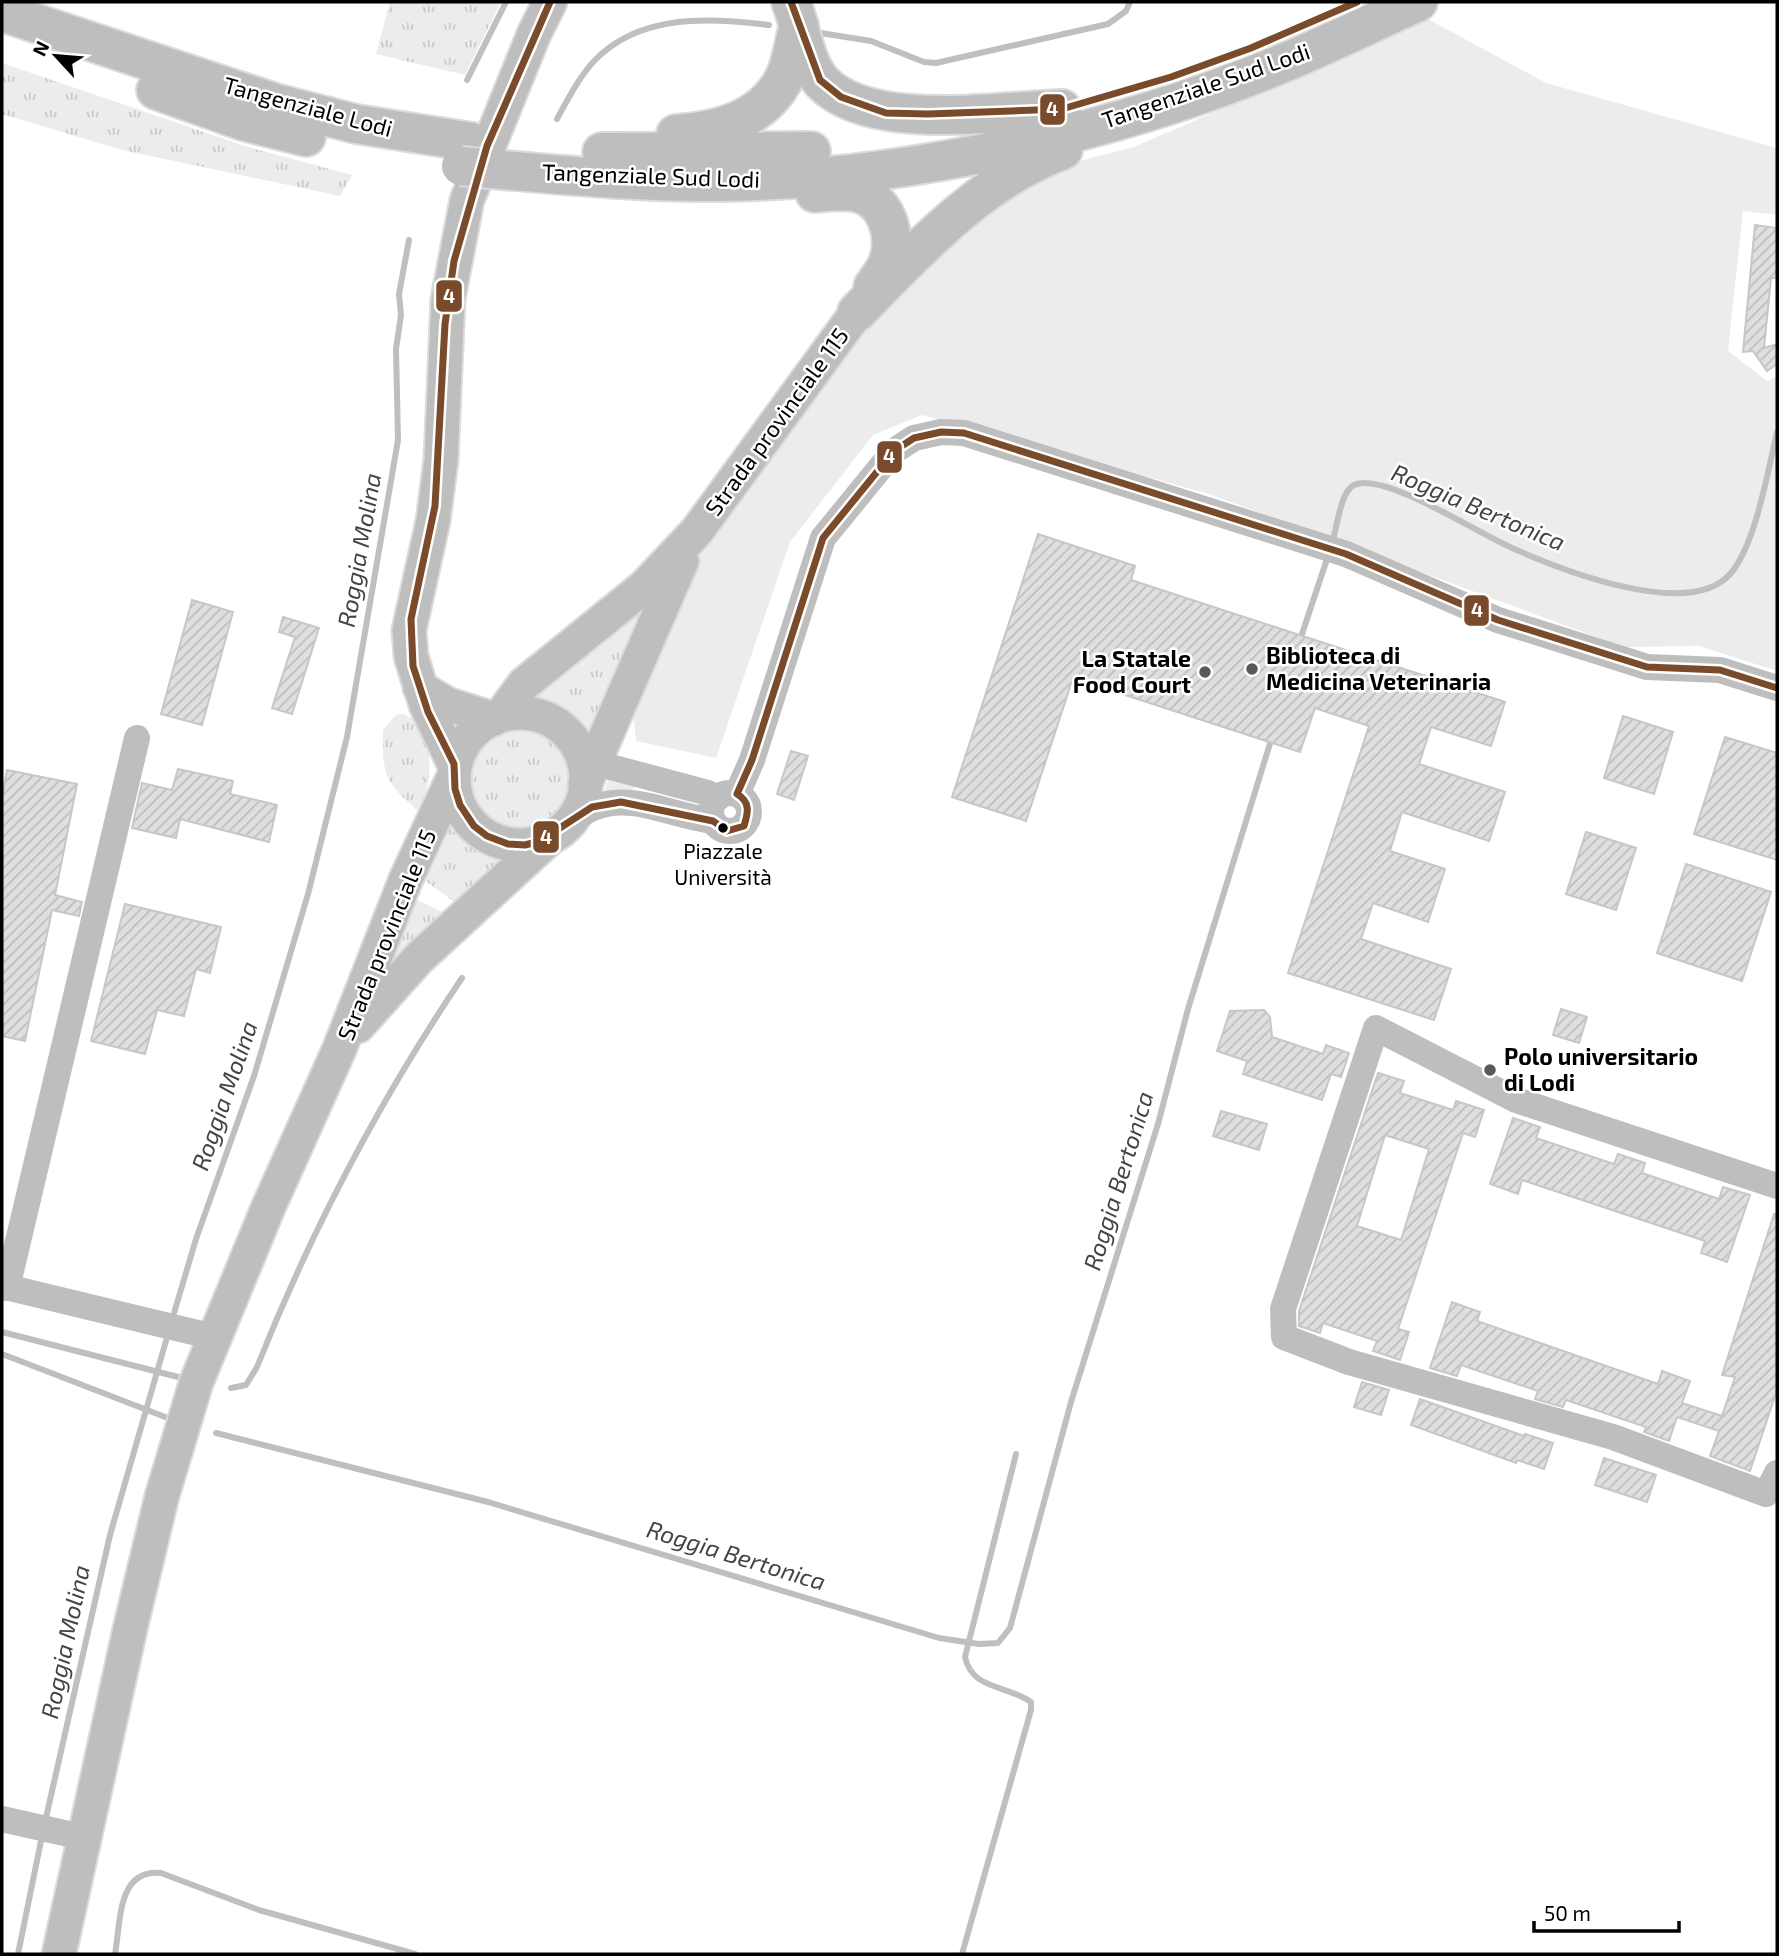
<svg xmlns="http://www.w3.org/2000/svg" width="1779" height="1956" font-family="'Exo 2',sans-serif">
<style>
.grass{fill:url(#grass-tufts)}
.park{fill:#ececec}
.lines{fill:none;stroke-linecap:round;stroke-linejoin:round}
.stream{stroke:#bfbfbf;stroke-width:6}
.building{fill:url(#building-hatch);stroke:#c7c7c7;stroke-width:2;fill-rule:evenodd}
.major-casing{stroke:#dbdbdb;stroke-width:37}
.highway-casing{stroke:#dbdbdb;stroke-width:42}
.minor{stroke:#bebebe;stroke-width:26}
.major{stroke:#bebebe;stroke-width:33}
.highway{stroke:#bebebe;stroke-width:38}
.highway-bridge-casing{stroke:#dbdbdb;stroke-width:42;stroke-linecap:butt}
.highway-bridge{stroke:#bebebe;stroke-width:38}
.bus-1-casing{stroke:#fff;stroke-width:12}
.bus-1{stroke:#7a4b2a;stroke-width:7}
.poi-dot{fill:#595959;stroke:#fff;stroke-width:2.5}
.bus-dot{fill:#000;stroke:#fff;stroke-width:2.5}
.labels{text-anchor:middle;stroke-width:5;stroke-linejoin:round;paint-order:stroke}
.bus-label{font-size:21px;fill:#000;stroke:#fff}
.street-label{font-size:23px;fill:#000;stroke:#fff}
.poi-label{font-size:23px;font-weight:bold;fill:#000;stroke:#fff;text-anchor:start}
.water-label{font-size:24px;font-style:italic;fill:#444;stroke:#fff}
.line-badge{stroke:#fff;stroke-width:2.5}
.badge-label{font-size:19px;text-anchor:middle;font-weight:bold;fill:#fff}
</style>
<defs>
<pattern id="grass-tufts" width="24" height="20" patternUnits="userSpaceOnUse" patternTransform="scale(1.75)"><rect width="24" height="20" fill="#ececec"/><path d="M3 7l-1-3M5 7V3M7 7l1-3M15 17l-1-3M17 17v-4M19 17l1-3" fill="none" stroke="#c9c9c9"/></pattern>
<pattern id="building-hatch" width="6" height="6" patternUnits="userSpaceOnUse" patternTransform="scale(1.75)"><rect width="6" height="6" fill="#dfdfdf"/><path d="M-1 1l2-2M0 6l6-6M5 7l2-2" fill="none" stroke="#bebebe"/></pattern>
</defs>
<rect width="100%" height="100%" fill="#fff"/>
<path class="grass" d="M390,2H501L465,75L376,54Z
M2,63L251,148L352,175L340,196L122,150L2,114Z
M649,594L591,740C577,717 559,701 531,698Z
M404,714C440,730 430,782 421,813C385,783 382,776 383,730L396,715Z
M463 778a55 55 0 1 1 110 0a55 55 0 1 1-110 0Z
M610,774L635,782L633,794L604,792Z
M445,814L462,836L476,846L508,857L457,904L424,880Z
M420,901L444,913L372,991L410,903Z"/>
<path class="park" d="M1428,19L1546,83L1777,148V215L1743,211L1728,351L1767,381L1777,376V671L1699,646L1624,647L1209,494L922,415L873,435L790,542L716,758L636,741L632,703L706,532L871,311L1036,172L1134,147Z"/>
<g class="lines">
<path class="stream" d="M814,32L871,41L924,62L936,63L1108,24L1126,11L1130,2
M467,80L506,2
M557,119C568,99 579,77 595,60C640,14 709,17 769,25
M1332,543C1337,529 1340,492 1354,485C1383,471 1479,534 1510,547C1559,569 1690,622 1731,573C1756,543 1768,470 1777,432
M1299,643L1329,553
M172,1320L196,1239L254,1076L308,894L347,737L398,440L396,349L401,315L399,294L409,240
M2,1332L186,1379
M2,1354L173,1420
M231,1388L246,1385L257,1367C312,1229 379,1101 462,978
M216,1433L488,1502L939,1638L979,1644L998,1643L1010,1628L1071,1402L1158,1124L1188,1009L1272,737
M45,1822L110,1535L168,1334
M18,1954L42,1836
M115,1954C121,1921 117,1869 161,1873L259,1910L415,1954
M962,1954L1031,1710V1702C1007,1685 972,1690 965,1657L1016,1454"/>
</g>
<path class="building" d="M1755,225L1777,228V278H1771L1764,348L1777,344V364L1767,371L1753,351L1743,352Z
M1038,534L1135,566L1131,580L1505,702L1491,746L1431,727L1419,764L1505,792L1489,841L1402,812L1390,851L1445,869L1428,922L1373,903L1361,939L1451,969L1434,1020L1288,973L1369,726L1315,708L1300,752L1073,678L1026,821L952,797Z
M192,600L233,612L202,725L161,714Z
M283,617L319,628L292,714L272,708L295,637L279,632Z
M1623,716L1673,732L1654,794L1604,778Z
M1725,737L1777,753V860L1694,834Z
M791,751L808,756L794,800L777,794Z
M178,769L233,781L230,794L277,805L269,842L180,819L176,838L132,828L142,783L172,790Z
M7,770L77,784L55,895L82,902L79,916L52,910L25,1041L2,1036V798Z
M1586,832L1636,848L1616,910L1566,894Z
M1686,864L1771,892L1742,981L1657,953Z
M125,904L221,927L210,973L196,969L184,1016L157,1010L145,1054L91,1041Z
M1561,1009L1587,1017L1579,1043L1553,1035Z
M1264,1010L1270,1017L1272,1037L1323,1054L1326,1045L1349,1053L1341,1077L1331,1074L1322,1100L1243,1074L1247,1061L1217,1051L1230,1011Z
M1378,1073L1404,1081L1400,1093L1453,1110L1456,1101L1484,1110L1475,1137L1463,1133L1455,1157L1398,1329L1409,1332L1400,1360L1373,1351L1377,1341L1323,1323L1320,1333L1299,1326V1311ZM1385,1135L1429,1149L1401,1240L1357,1226Z
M1221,1111L1267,1124L1259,1150L1213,1136Z
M1513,1118L1540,1127L1536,1138L1614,1164L1618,1154L1645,1163L1642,1173L1719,1199L1723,1187L1750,1195L1727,1262L1701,1253L1705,1241L1522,1180L1518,1194L1490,1184Z
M1774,1214H1777V1390L1750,1471L1710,1456L1719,1431L1677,1417L1669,1441L1644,1432L1646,1427L1566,1400L1563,1407L1535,1399L1538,1391L1461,1365L1457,1376L1430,1368L1452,1302L1480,1312L1477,1321L1658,1384L1662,1371L1690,1381L1682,1403L1722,1416L1735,1377L1722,1375Z
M1362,1382L1389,1390L1381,1415L1354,1407Z
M1420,1399L1524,1436L1525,1434L1553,1443L1544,1469L1517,1460L1516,1463L1411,1425Z
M1604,1458L1656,1475L1647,1502L1595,1485Z"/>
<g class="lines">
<g class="major-casing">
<path id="major" d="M420,688L447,704L494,719
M454 779a66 66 0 1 1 132 0a66 66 0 1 1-132 0Z
M501,715L524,684L644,587L697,531L857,312
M455,766L426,705L411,656L409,630L433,521L441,460L448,299L467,200L534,34L550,2
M585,784L682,561
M358,1026L419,958L551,837
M59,1954L130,1629L162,1496L196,1383L268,1208L339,1050L406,879L453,778"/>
</g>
<g class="highway-casing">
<path id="highway" d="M791,2C801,26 804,62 822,82C869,132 997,111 1062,109
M2,12L275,103L356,124L472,142
M156,90L243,121L306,137
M676,134C719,131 762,120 784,79C792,63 794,42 799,25
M602,152L811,151
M491,169C562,175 635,182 707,182C900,182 1115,134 1293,59C1335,41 1376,21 1418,2
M815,193C827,192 841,190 854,192C886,197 898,235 888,263C885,271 878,279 873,287
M857,312C918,250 980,181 1063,150"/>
</g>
<path class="minor" d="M578,749L603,765L708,793L717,799
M711 812a19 19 0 1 1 38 0a19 19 0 1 1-38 0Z
M737,794L752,760L823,538L894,451L914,438L941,432L964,433L1346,554L1498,620L1647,667L1720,670L1777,688
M569,823C617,782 660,814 713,821
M1777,1186L1516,1100L1376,1028L1283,1309L1284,1337L1349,1362L1613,1437L1766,1494L1777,1473
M2,1286L214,1337
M7,1288L137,738
M2,1819L82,1837"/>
<use href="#major" class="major"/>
<use href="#highway" class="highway"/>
<g class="highway-bridge-casing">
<path id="highway-bridge" d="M461,166L491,169"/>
</g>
<use href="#highway-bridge" class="highway-bridge"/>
<g class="bus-1-casing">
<path id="bus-1" d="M550,2L487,146L454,261L445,324L435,506L411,619L413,666L428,712L454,764L455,789L460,805L474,826L487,836L508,844L525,845L540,841L592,807L621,802L713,821L727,831L744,826C748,813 751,802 737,794L752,760L823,538L894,451L914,438L941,432L964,433L1346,554L1498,620L1647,667L1720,670L1777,688
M791,2L820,80L841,97L886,113L928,114L1062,109L1171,77L1251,48L1357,2"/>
</g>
<use href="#bus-1" class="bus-1"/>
</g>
<g class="poi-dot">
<circle cx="1252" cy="669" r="7"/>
<circle cx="1205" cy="672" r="7"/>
<circle cx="1490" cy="1070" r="7"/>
</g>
<circle class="bus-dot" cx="723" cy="828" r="6"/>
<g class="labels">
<g class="bus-label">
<text x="723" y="859">Piazzale<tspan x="723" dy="26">Università</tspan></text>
</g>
<g class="street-label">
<text transform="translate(1206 86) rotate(-19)" y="8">Tangenziale Sud Lodi</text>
<text transform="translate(308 107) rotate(15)" y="8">Tangenziale Lodi</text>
<text transform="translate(651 176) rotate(2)" y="8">Tangenziale Sud Lodi</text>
<text transform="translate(777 422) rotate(-54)" y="8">Strada provinciale 115</text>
<text transform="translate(387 935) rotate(-68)" y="8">Strada provinciale 115</text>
</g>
<g class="poi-label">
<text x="1266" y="664">Biblioteca di<tspan x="1266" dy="26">Medicina Veterinaria</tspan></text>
<text x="1191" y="667" text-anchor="end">La Statale<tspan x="1191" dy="26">Food Court</tspan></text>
<text x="1504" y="1065">Polo universitario<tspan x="1504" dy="26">di Lodi</tspan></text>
</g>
<g class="water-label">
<text transform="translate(1478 508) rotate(23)" y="8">Roggia Bertonica</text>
<text transform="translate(360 550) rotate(-80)" y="8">Roggia Molina</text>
<text transform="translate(225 1096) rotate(-71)" y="8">Roggia Molina</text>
<text transform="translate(1119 1181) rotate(-73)" y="8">Roggia Bertonica</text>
<text transform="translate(736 1556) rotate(17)" y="8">Roggia Bertonica</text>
<text transform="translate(66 1642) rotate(-78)" y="8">Roggia Molina</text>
</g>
</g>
<g class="line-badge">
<rect x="1039" y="93" width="27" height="33" rx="7" fill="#7a4b2a"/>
<rect x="435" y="279" width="28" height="34" rx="7" fill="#7a4b2a"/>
<rect x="876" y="440" width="27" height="34" rx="7" fill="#7a4b2a"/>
<rect x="1463" y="594" width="27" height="33" rx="7" fill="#7a4b2a"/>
<rect x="532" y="820" width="28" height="34" rx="7" fill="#7a4b2a"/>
</g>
<g class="badge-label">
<text x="1052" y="116">4</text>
<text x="449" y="303">4</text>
<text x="889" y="463">4</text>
<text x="1477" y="617">4</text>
<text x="546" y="844">4</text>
</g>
<rect width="1779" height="1956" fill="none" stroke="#000000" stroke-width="7"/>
<g transform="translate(56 56) rotate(296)" stroke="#ffffff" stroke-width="5" paint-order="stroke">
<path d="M0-5L12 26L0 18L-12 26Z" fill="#000000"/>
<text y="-10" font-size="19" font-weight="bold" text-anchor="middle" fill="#000000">N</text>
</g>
<path d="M1534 1921v10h145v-10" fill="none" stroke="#000000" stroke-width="3.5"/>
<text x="1544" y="1921" font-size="21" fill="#000000" stroke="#ffffff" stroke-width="5" paint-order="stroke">50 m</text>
</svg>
